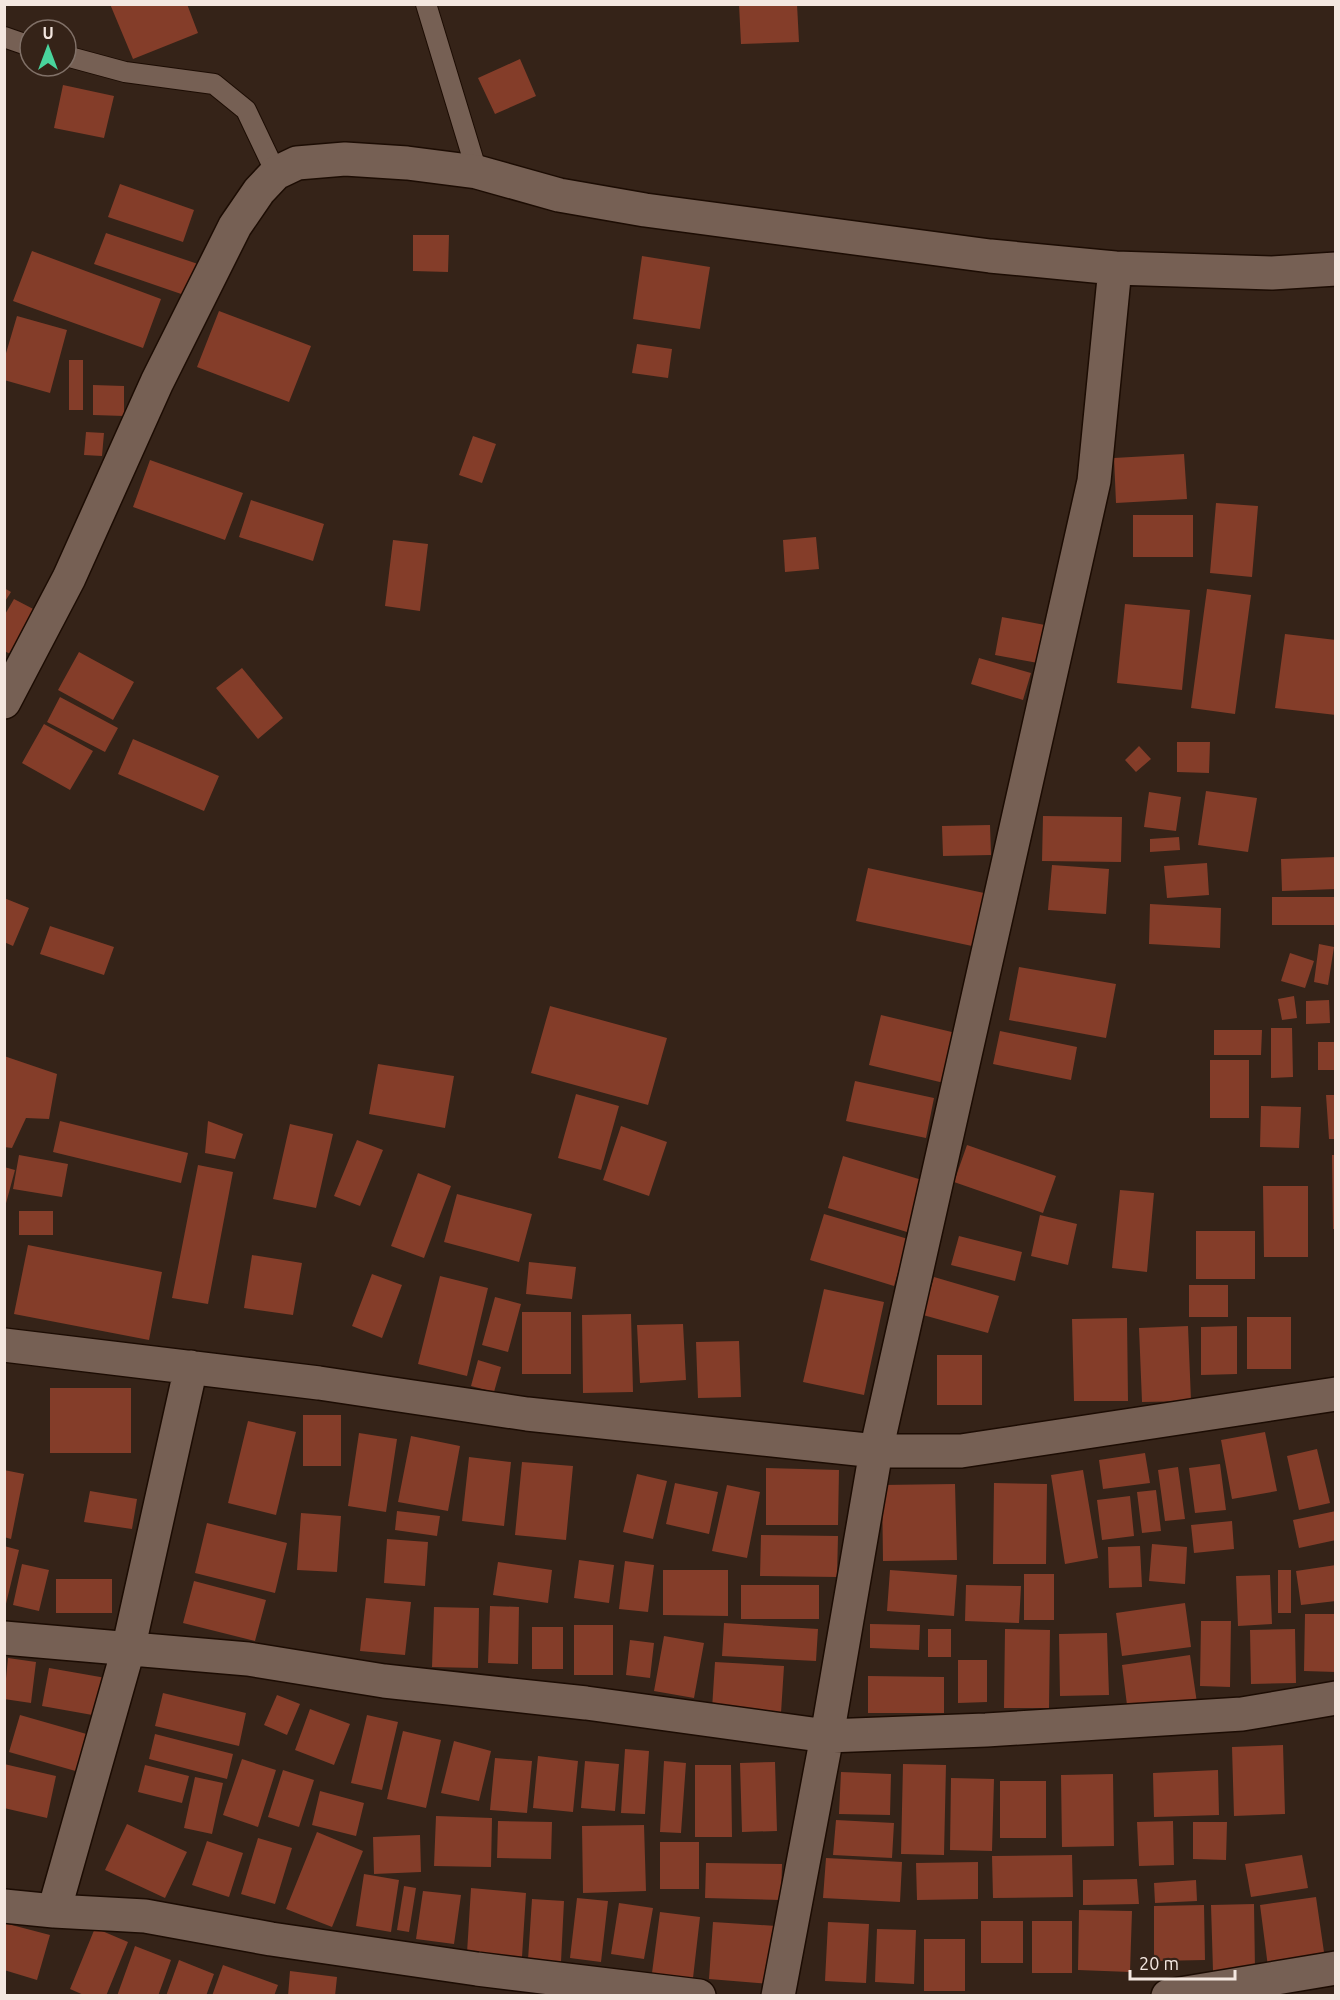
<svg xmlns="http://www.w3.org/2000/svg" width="1340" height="2000" font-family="Ubuntu,sans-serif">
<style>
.building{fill:#843d29}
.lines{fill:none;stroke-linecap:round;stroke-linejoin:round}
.service-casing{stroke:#1c0c03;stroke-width:22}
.minor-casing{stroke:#1c0c03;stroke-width:36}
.service{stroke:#766054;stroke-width:20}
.minor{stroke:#766054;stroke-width:33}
</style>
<rect width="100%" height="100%" fill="#352318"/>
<path class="building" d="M110,4H187L198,33L133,59Z
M739,4H797L799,42L741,44Z
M520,59L536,96L495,114L478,78Z
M63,85L114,96L104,138L54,128Z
M120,184L194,210L183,242L108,217Z
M106,233L198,264L187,296L94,264Z
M413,235H449L448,272L413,271Z
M32,251L161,299L143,348L13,301Z
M642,256L710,267L700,329L633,319Z
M219,311L311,346L289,402L197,367Z
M17,316L67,330L50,393L4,380V360Z
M637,344L672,349L668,378L632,373Z
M69,360H83V410H69Z
M93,385L124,386V416L93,415Z
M86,432L104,433L102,456L84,455Z
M473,436L496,444L482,483L459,475Z
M1184,454L1187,499L1116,503L1114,458Z
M150,460L243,493L225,540L133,507Z
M251,500L324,524L313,561L239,537Z
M1216,503L1258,506L1252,577L1210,573Z
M1133,515H1193V557H1133Z
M816,537L819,569L785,572L783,540Z
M393,540L428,544L420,611L385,606Z
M4,588L11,592L4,603Z
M1207,589L1251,595L1235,714L1191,708Z
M14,599L39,612L15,656L4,651V616Z
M1125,604L1190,610L1182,690L1117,683Z
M1002,617L1045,625L1038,663L995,655Z
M1285,634L1336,640V715L1275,708Z
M79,652L134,682L113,720L58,690Z
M979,658L1031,673L1023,700L971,684Z
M242,668L283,718L258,739L216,688Z
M60,697L118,728L105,752L47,722Z
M44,724L93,751L70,790L22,763Z
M133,739L219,776L204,811L118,774Z
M1177,742H1210L1209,773L1177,772Z
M1139,746L1151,759L1136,772L1125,760Z
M1206,791L1257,798L1248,852L1198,845Z
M1149,792L1181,797L1176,831L1144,827Z
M1043,816L1122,817L1121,862L1042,861Z
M990,825L991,855L943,856L942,826Z
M1179,837L1180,850L1150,852V839Z
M1336,857V889L1282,891L1281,859Z
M1207,863L1209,895L1167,898L1164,866Z
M1052,865L1109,869L1106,914L1048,910Z
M868,868L984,893L972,946L856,921Z
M1272,897H1336V925H1272Z
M4,898L29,908L13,946L4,942Z
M1150,904L1221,908L1220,948L1149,944Z
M50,926L114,947L104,975L40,954Z
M1319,944L1334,947L1328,985L1314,982Z
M1290,953L1314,961L1305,988L1281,981Z
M1019,967L1116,984L1106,1038L1009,1020Z
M1294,996L1297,1018L1282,1020L1278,999Z
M1329,1000L1330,1023L1306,1024V1001Z
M550,1006L667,1038L648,1105L531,1073Z
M881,1015L956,1033L944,1083L869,1065Z
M1271,1028H1292L1293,1077L1271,1078Z
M1214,1030H1262L1261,1055H1214Z
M1000,1031L1077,1047L1071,1080L993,1064Z
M1318,1042H1336V1070H1318Z
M4,1056L57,1074L49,1119L26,1118L12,1148L4,1147Z
M1210,1060H1249V1118H1210Z
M378,1064L454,1076L445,1128L369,1114Z
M855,1081L934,1098L926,1138L846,1121Z
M576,1094L619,1106L601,1170L558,1158Z
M1326,1095H1336V1139H1329Z
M1261,1106L1301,1107L1299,1148L1260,1147Z
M60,1121L188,1153L181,1183L53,1152Z
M208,1121L243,1134L235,1159L205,1153Z
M290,1124L333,1134L316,1208L273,1199Z
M621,1126L667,1142L649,1196L603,1180Z
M357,1140L383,1150L360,1206L334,1196Z
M967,1145L1056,1176L1043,1213L954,1182Z
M19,1155L68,1164L62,1197L13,1189Z
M1332,1155H1336V1229H1333Z
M843,1156L922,1180L907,1232L828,1208Z
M198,1165L233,1172L208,1304L172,1298Z
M4,1167L15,1170L5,1207H4Z
M418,1173L451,1186L424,1258L391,1246Z
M1263,1186H1308V1257H1264Z
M1120,1190L1154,1193L1147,1272L1112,1268Z
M457,1194L532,1214L519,1262L444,1242Z
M19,1211H53V1235H19Z
M824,1214L908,1239L894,1286L810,1260Z
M1040,1215L1077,1224L1068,1265L1031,1256Z
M1196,1231H1255V1279H1196Z
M959,1236L1022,1252L1015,1281L951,1265Z
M28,1245L162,1272L149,1340L14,1314Z
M252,1255L302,1263L293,1315L244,1308Z
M529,1262L576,1267L572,1299L526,1294Z
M372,1274L402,1285L382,1338L352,1326Z
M440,1276L488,1288L467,1376L418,1364Z
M934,1277L999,1296L988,1333L923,1315Z
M1189,1285H1228V1317H1189Z
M824,1289L884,1302L864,1395L803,1382Z
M495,1297L521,1304L508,1352L482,1345Z
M522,1312H571V1374H522Z
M631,1314L633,1392L583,1393L582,1315Z
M1247,1317H1291V1369H1247Z
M1127,1318L1128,1401H1074L1072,1319Z
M683,1324L686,1380L640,1383L637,1325Z
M1188,1326L1191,1401L1142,1402L1139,1328Z
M1237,1326V1374L1201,1375V1327Z
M739,1341L741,1397L698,1398L696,1342Z
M937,1355H982V1405H937Z
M478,1360L501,1367L494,1392L471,1386Z
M50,1388H131V1453H50Z
M303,1415H341V1466H303Z
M248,1421L296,1432L276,1515L228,1503Z
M1265,1432L1277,1491L1232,1499L1221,1440Z
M359,1433L397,1439L386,1512L348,1506Z
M411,1436L460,1446L448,1511L398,1502Z
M1317,1449L1330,1503L1299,1510L1287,1456Z
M1145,1453L1150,1483L1103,1489L1099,1460Z
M469,1457L511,1462L504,1526L462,1521Z
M522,1462L573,1466L566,1540L515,1535Z
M1220,1464L1226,1510L1195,1513L1189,1468Z
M1178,1467L1185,1519L1165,1521L1158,1470Z
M766,1468L839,1470L838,1525H766Z
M4,1470L24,1474L11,1539L4,1537Z
M1083,1470L1098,1558L1065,1564L1051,1475Z
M637,1474L667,1481L653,1539L623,1532Z
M675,1483L718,1492L709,1534L666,1524Z
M994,1483L1047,1484L1046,1564H993Z
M955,1484L957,1560L883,1561L882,1485Z
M727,1485L760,1492L747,1558L712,1551Z
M1156,1490L1161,1531L1142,1533L1137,1492Z
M90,1491L137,1499L132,1529L84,1522Z
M1130,1496L1134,1536L1102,1540L1097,1500Z
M397,1511L440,1516L437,1536L395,1530Z
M1336,1511V1540L1299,1548L1293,1520Z
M301,1513L341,1516L337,1572L297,1570Z
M1232,1521L1234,1549L1194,1553L1191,1525Z
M207,1523L287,1543L275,1593L195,1573Z
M761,1535L838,1536L837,1577L760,1576Z
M387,1539L428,1542L425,1586L384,1583Z
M1152,1544L1187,1547L1185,1584L1149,1581Z
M4,1546L19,1550L5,1608H4Z
M1140,1546L1142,1587L1109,1588L1108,1547Z
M579,1560L614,1565L609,1603L574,1598Z
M625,1561L654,1565L648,1612L619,1609Z
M498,1562L552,1570L548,1603L493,1595Z
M22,1564L49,1570L39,1611L13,1605Z
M1336,1565V1601L1301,1605L1296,1571Z
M663,1570H728V1616L663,1615Z
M890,1570L957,1575L954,1616L887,1611Z
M1278,1570H1291V1613H1278Z
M1024,1574H1054V1620H1024Z
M1270,1575L1272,1624L1238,1626L1236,1576Z
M56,1579H112V1613H56Z
M194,1581L266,1600L255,1641L183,1623Z
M741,1585H819V1619H741Z
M966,1585L1021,1586L1019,1623L965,1621Z
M366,1598L411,1602L405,1655L360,1651Z
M1185,1603L1191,1647L1122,1656L1116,1613Z
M490,1606L519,1607L518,1664L488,1663Z
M434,1607L479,1608L478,1668L432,1667Z
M1305,1614H1336V1672L1304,1671Z
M1201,1621H1231L1230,1687L1200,1686Z
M724,1623L818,1629L816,1661L722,1656Z
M870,1624L920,1625L919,1650L870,1648Z
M574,1625H613V1675H574Z
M532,1627H563V1669H532Z
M928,1629H951V1657H928Z
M1005,1629L1050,1630L1049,1708H1004Z
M1295,1629L1296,1683L1251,1684L1250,1630Z
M1107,1633L1109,1695L1060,1696L1059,1634Z
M664,1636L704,1643L694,1698L654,1691Z
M630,1640L654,1643L650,1678L626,1675Z
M1190,1655L1197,1703L1128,1713L1122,1665Z
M8,1658L36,1662L31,1703L4,1699Z
M958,1660H987V1702L958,1703Z
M715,1662L784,1666L781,1713L712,1709Z
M49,1668L106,1678L98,1716L42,1706Z
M868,1676L944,1677V1713H868Z
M163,1693L246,1713L239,1746L155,1726Z
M277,1695L300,1704L287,1735L264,1725Z
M310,1709L350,1724L334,1765L295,1750Z
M20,1715L90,1735L79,1772L9,1752Z
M367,1715L398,1722L382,1790L351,1783Z
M403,1731L441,1740L426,1808L387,1799Z
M155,1734L233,1754L227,1779L149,1759Z
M454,1741L491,1751L479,1801L441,1793Z
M1283,1745L1285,1814L1234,1816L1232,1747Z
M625,1749L649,1751L645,1814L621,1813Z
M538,1756L578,1761L573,1812L533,1808Z
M495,1758L532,1761L527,1813L490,1810Z
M242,1759L276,1770L258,1827L223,1815Z
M585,1761L619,1764L615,1811L581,1808Z
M664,1761L686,1763L681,1833L660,1832Z
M775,1762L777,1831L742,1832L740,1763Z
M4,1764L56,1776L47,1818L4,1808Z
M903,1764L946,1765L944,1855L901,1854Z
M145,1765L189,1776L182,1803L138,1792Z
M695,1765H731L732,1837H695Z
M283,1770L314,1780L299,1827L268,1817Z
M1218,1770L1219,1815L1154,1817L1153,1773Z
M841,1772L891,1774L890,1815L839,1814Z
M1113,1774L1114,1846L1062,1847L1061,1775Z
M195,1777L223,1783L212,1834L184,1828Z
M951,1778L994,1779L992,1851L950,1850Z
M1000,1781H1046V1838H1000Z
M320,1791L364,1803L356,1836L312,1825Z
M436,1816L492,1818L491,1867L434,1866Z
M836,1820L894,1823L892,1858L833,1855Z
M498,1821L552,1822L551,1859L497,1858Z
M1173,1821L1174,1865L1139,1866L1137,1822Z
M1193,1822H1227L1226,1860L1193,1859Z
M127,1824L187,1852L165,1898L105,1870Z
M644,1825L646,1891L583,1893L582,1826Z
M317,1832L363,1851L332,1927L286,1909Z
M420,1835L421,1872L374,1874L373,1837Z
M258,1838L292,1848L275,1904L241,1894Z
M207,1841L243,1853L229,1897L192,1885Z
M660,1842H699V1889H660Z
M1072,1855L1073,1897L993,1898L992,1856Z
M1302,1855L1308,1888L1251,1897L1245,1864Z
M826,1858L902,1862L900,1902L823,1898Z
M978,1862V1899L917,1900L916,1863Z
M706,1863L782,1864L781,1900L705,1898Z
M364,1874L399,1880L391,1932L356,1926Z
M1137,1879L1139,1904L1083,1905V1880Z
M1196,1880L1197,1901L1155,1903L1154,1883Z
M404,1886L416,1888L409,1932L397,1930Z
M471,1888L526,1893L522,1957L467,1953Z
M423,1891L461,1895L454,1944L416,1939Z
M1316,1897L1325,1959L1268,1967L1260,1905Z
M577,1898L608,1901L601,1962L570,1958Z
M532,1899L564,1901L561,1962L528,1960Z
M619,1903L653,1908L644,1959L611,1954Z
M1254,1904L1255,1970L1213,1971L1211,1905Z
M1204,1905L1205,1960L1154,1961V1906Z
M1079,1910L1132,1911L1130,1972L1078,1970Z
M660,1912L700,1917L693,1978L652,1973Z
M981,1921H1023V1963H981Z
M1032,1921H1072V1973H1032Z
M713,1922L776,1926L771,1984L709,1979Z
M828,1922L869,1924L866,1983L825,1981Z
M4,1923L50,1935L37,1980L4,1970Z
M95,1928L128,1942L106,1996H86L70,1989Z
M877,1929L916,1930L914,1984L875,1982Z
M924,1939H965V1991H924Z
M135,1946L171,1960L158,1996H117Z
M179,1960L214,1974L206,1996H166Z
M223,1965L278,1985L274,1996H212Z
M290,1971L337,1977L335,1996H288Z"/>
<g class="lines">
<g class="service-casing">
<path id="service" d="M426,4L477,172
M4,37L30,46
M66,56L125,72L214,84L246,110L276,173"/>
</g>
<g class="minor-casing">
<path id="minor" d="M4,702L69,578L157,382L235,226L259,191L276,173L297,163L345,159L407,163L477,172L559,195L645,210L990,256L1115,268L1272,273L1336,269
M4,1345L319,1383L527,1414L876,1451H961L1336,1394
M4,1638L248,1659L384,1681L586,1703L827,1736L986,1730L1242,1714L1336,1698
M4,1906L54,1911L145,1916L271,1939L477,1969L699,1996
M54,1911L128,1650L191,1367
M778,1996L827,1736L876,1451L1094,481L1115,268
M1168,1996L1336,1968"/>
</g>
<use href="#service" class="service"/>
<use href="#minor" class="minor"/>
</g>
<rect width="1340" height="2000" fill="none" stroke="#f4e7e0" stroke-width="12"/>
<g transform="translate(48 48)"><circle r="28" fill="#352318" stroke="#817168" stroke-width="1.5"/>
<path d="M0-4.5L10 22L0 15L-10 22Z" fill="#49d49d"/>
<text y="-9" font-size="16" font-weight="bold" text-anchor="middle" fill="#f4e7e0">U</text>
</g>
<path d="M1130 1970v9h105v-9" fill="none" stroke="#f4e7e0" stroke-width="3"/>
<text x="1139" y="1970" font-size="18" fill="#f4e7e0" stroke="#352318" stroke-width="4.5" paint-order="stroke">20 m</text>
</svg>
